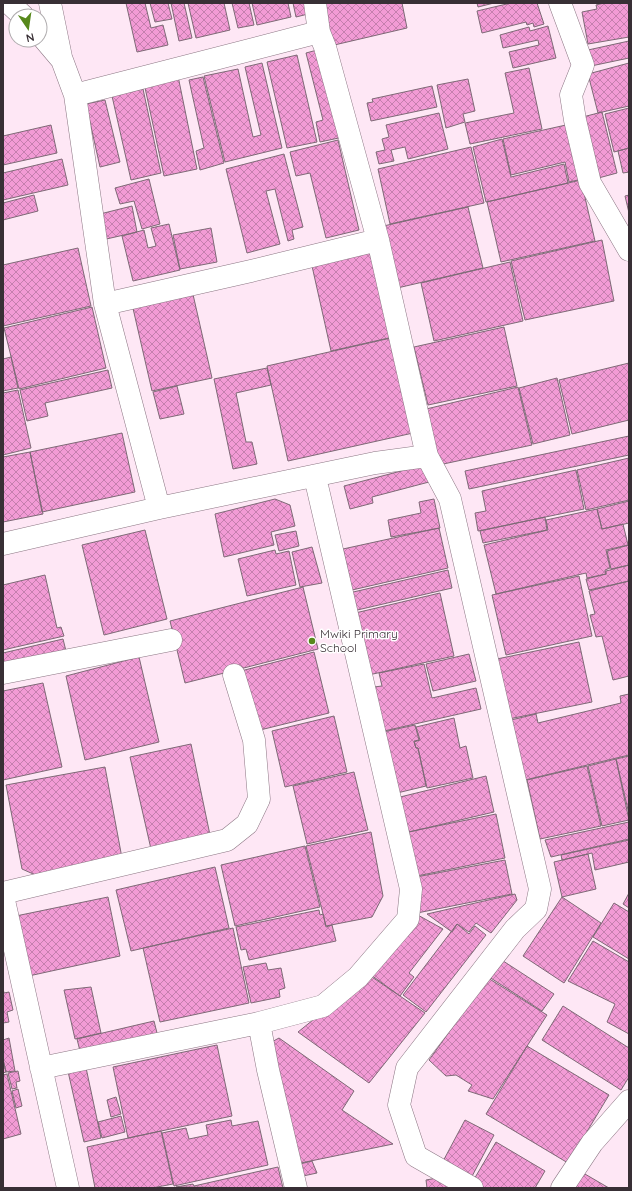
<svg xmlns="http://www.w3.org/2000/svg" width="632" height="1191" font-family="Quicksand,sans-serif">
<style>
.building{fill:url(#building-cross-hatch);stroke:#7e6976}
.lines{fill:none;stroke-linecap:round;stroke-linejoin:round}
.minor-casing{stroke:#8c7784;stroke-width:23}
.minor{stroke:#fff;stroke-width:22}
.poi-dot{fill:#57881b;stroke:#fff;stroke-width:1.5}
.labels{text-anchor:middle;stroke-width:3;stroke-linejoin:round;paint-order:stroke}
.poi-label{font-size:12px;fill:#382f35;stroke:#fff;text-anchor:start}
</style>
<defs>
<pattern id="building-cross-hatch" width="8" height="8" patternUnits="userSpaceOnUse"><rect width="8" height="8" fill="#f29bd5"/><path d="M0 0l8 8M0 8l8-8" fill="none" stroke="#c57fae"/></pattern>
</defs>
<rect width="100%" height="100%" fill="#fee7f5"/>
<path class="building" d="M126,3H145L151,28L163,25L168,45L137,52Z
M150,3H168L172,19L155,22Z
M171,3H184L192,38L179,41Z
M188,3H224L230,30L196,38Z
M232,3H249L254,25L238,28Z
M252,3H288L291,17L257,25Z
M293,3H314L316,12L296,17Z
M320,3H402L407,28L330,46Z
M477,3H494L478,7Z
M511,3H537L544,24L534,27L533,23L527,25L526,22L482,33L477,11Z
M604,3H629V37L588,44L582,12L597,9L596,5Z
M548,26L556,58L513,68L509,52L539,45L538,40L503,48L500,35L529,27L530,31Z
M629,41V58L591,66L588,50Z
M321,49L348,136L320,142L316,122L323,120L306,53Z
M297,55L317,142L287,148L267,62Z
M262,63L282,148L225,162L204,76L238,69L253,137L261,135L245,67Z
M629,63V106L598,113L588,74Z
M529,68L542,129L470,144L465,123L514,113L505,73Z
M178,76L197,169L164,176L144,83Z
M203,77L224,163L200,170L196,151L204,148L189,80Z
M468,79L475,111L463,114L465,122L446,128L437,85Z
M432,86L437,107L371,121L367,103L373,102L372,99Z
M143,89L161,173L131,180L112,96Z
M105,100L120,162L100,167L86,104Z
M629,108V148L614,152L605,114Z
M602,112L617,173L591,180L575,119Z
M439,113L448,149L408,159L405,147L391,150L394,161L379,164L376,152L385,150L382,139L389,137L386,125Z
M575,123L587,178L569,182L565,162L511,175L503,139Z
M51,125L57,153L3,165V136Z
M502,139L511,177L564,164L568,183L486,202L473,147Z
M338,140L359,230L326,238L310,173L296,176L290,152Z
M471,147L484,203L390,224L378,169Z
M629,148V172L623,173L618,151Z
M284,154L303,227L292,230L294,239L288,241L275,189L266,191L280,244L247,253L226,169Z
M62,159L68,185L3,200V173Z
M149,179L160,224L142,229L134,201L120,204L115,188Z
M581,180L595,241L501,262L487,202Z
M34,195L38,211L3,220V203Z
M629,195V213L625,196Z
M132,206L137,232L102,240L96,215Z
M468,207L483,268L393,289L379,227Z
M169,224L180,270L133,281L122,236L144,230L148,248L156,246L151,228Z
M211,228L217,262L180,269L173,235Z
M602,240L614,301L525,320L511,261Z
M78,248L91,306L3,326V265Z
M374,252L393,337L331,351L312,266Z
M510,262L523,321L434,341L421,283Z
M192,290L212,378L152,391L132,304Z
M92,307L106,368L19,389L4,328Z
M504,327L517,386L428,405L414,347Z
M391,338L413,433L288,461L267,366Z
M11,357L18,388L3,391V359Z
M629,363V420L572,434L559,380Z
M267,368L271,385L236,393L246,442H252L257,464L233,469L214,379Z
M108,370L112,388L45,403L48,416L27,421L20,390Z
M557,378L570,435L533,444L519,388Z
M177,386L184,414L160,419L153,392Z
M518,387L532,445L434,466L422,410Z
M18,390L31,448L3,455V393Z
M122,433L135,492L42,512L30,452Z
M629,436V455L469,489L465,471Z
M30,452L43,514L3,522V457Z
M629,458V500L586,510L577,470Z
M424,465L429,482L372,497L373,503L350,509L344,486Z
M576,470L584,509L478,531L475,513L486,511L482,491Z
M275,499L290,505L295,526L271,532L274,545L224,557L215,514Z
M434,499L440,528L391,537L388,520L421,513L419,502Z
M629,501V523L602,529L597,509Z
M597,509L602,529L623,524L628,545L606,550L610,568L605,570L606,574L587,578L586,573L496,594L484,545L548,530L546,520Z
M545,517L547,530L483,543L480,531Z
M439,528L448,568L352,590L343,549Z
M145,530L167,619L104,635L82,545Z
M296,531L299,546L279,551L275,535Z
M629,545V565L611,569L607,551Z
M312,547L322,583L300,587L292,552Z
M275,550L276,554L289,551L296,585L247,596L238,559Z
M629,565V581L589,590L586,579L606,574V571Z
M448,570L452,588L353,611L349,593Z
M45,575L57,628L61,627L64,636L3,650V585Z
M579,576L592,636L506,655L492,595Z
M629,581V676L613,680L602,636L596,637L590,615L595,614L589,591Z
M303,587L318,649L185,683L170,621Z
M440,593L454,656L364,676L351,614Z
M63,639L66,651L3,666V653Z
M579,642L592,702L504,720L492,660Z
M314,652L329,713L256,731L241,671Z
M469,654L476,681L433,691L426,664Z
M139,657L159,742L85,760L66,676Z
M424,664L432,698L476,688L481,709L384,731L374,687L382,686L379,673Z
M43,683L62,767L3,780V691Z
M629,694V755L525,780L511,720L536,714L538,723L621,703L620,696Z
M334,716L347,772L285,787L272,731Z
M454,718L460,748L466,746L473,778L427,788L418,748H416L414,742L420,740L416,727Z
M415,725L419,740L414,741L416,748H418L426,786L397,793L383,732Z
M191,744L210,835L151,849L130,757Z
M629,756V814L616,759Z
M616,759L629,820L602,826L588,766Z
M587,766L601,826L540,839L527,780Z
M105,767L122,858L40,877L22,869L6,785Z
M354,772L368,830L307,844L293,786Z
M486,776L494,812L405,833L396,798Z
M496,814L505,858L412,877L403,833Z
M629,822V839L551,857L545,840Z
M371,832L383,896L372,917L326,926L306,846Z
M629,840V862L595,870L592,853L562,860L561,855Z
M305,846L320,907L235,926L221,865Z
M588,854L596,889L562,897L554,862Z
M505,860L512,894L417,913L411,878Z
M215,867L229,928L131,951L116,890Z
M629,893V908L623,904Z
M515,894L517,900L491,933L476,923L469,932L457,924L452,932L427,914Z
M108,897L120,956L24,977L11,917Z
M562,897L601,923L564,983L523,956Z
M614,903L629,912V959L593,937Z
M319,910L320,915L323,914L326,927L332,925L336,941L249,960L246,949L241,950L236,927Z
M416,914L443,929L409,973L414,977L400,996L371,975Z
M457,924L469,934L475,926L486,935L426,1012L403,995Z
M233,928L249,1003L160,1022L143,948Z
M593,941L629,962V1034L607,1022L615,1004L568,981Z
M497,957L554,994L542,1011L486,975Z
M266,963L268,970L281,968L285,988L279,990L280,997L251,1003L243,967Z
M369,975L425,1013L369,1083L298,1032Z
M488,978L547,1015L493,1099L468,1091L472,1085L456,1075L446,1076L429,1060Z
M91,987L101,1033L75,1039L64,990Z
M3,988L4,993L9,992L13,1010L7,1012L9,1022L3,1023Z
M563,1006L629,1048V1077L621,1090L542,1040Z
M154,1021L158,1037L81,1055L77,1039Z
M9,1038L15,1071L6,1072L3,1059V1040Z
M279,1038L354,1091L342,1110L393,1144L291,1165L268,1044Z
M217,1045L232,1116L128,1138L113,1067Z
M527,1046L609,1095L568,1163L486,1114Z
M3,1060L6,1072L3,1073Z
M85,1063L101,1138L84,1142L67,1067Z
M18,1071L20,1081L16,1082L17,1088L12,1089L8,1073Z
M7,1074L21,1134L3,1139V1075Z
M18,1089L22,1106L16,1108L12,1091Z
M116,1097L121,1114L111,1117L107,1100Z
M121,1116L125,1132L102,1138L98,1122Z
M231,1120L232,1126L258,1121L268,1165L174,1186L162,1133L186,1128L189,1139L208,1135L206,1125Z
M465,1120L494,1135L470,1180L441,1165Z
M161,1131L173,1184L152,1188H95L87,1147Z
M496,1142L545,1171L535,1188H485L473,1181Z
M312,1161L317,1173L303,1176L300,1164Z
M278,1167L283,1188L176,1187L193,1184L194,1186Z
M578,1170L609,1188H567Z
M437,1178L457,1188H427L426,1180Z"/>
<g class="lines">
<g class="minor-casing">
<path id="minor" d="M9,3L23,16
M50,3L61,57
M315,3L319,32L325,47L378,240L427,456L450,499L540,889L536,909L515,929L407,1068L399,1105L416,1156L472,1188
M560,3L583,65L571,95L575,120L590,183L629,250
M40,34L62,60L75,95L105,304L159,508
M75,95L319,32
M105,304L251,271L378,240
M3,544L159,508L375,463L427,456
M3,673L171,640
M3,893L227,840L247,824L259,799L254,740L234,675
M3,896L68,1188
M41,1068L259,1023
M296,1188L268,1070L259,1023L323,1006L358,977L408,919L411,889L315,477
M562,1188L592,1143L629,1101"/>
</g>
<use href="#minor" class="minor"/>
</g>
<circle class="poi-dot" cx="312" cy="641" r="4"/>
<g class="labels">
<g class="poi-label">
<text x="320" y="638">Mwiki Primary<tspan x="320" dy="14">School</tspan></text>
</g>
</g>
<rect width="632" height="1191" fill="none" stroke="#382f35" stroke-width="8"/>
<g transform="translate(28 28) rotate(167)"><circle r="19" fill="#ffffff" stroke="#afacae"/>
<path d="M0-3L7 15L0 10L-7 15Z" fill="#57881b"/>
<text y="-6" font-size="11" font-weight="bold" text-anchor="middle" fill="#382f35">N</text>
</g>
</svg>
